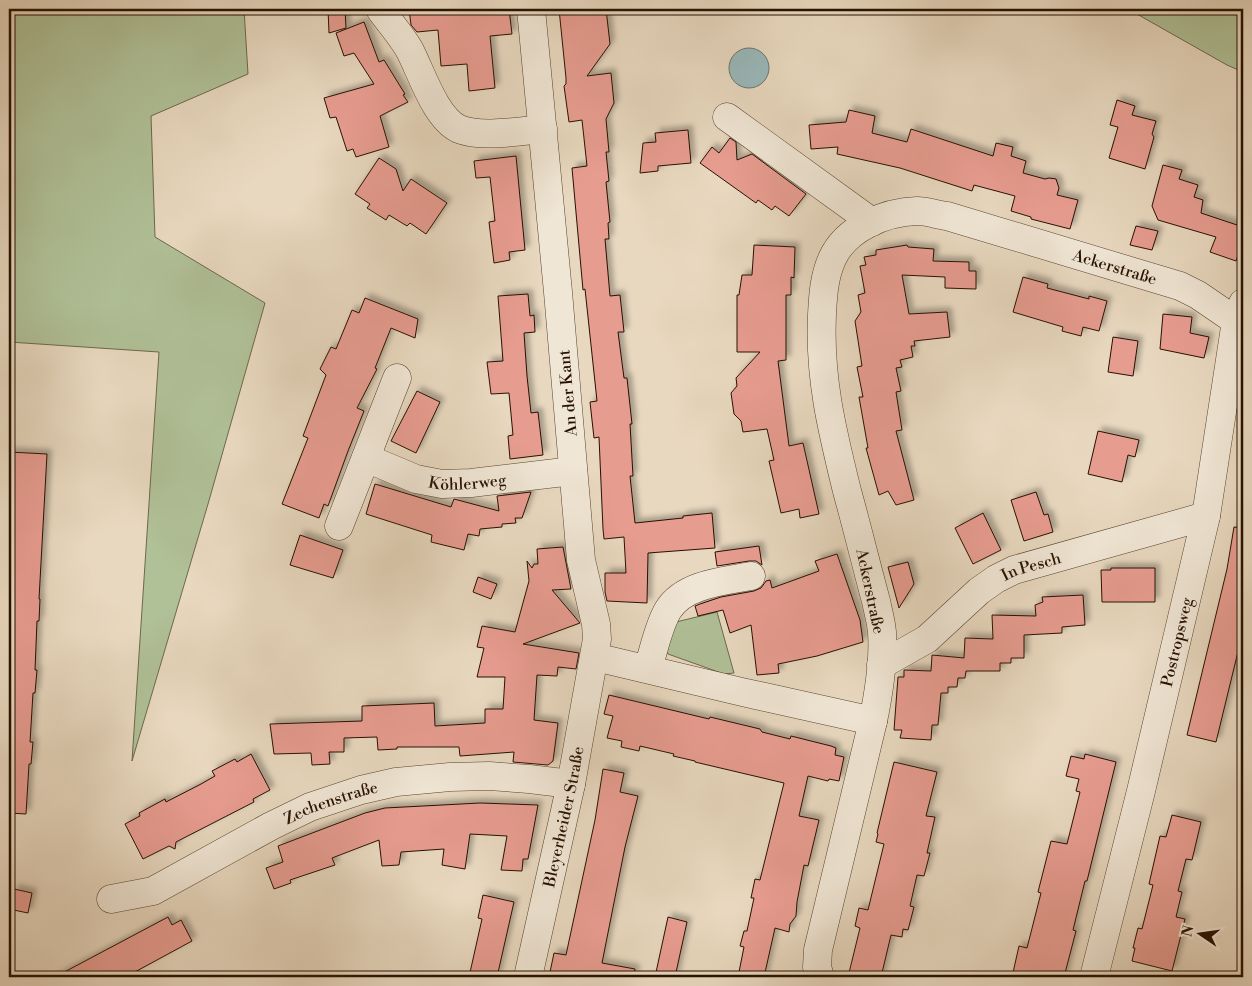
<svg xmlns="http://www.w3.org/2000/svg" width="1252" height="986" font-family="'Libre Bodoni',serif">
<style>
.green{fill:#b0c097;stroke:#6c684c}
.water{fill:#99b8ba;stroke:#6b7570}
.building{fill:#e79c90;stroke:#271100;filter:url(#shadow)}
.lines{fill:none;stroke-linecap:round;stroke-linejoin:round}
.minor-casing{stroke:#574330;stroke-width:29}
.minor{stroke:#f0e6d5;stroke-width:28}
.labels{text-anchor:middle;stroke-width:4;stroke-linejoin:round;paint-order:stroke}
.street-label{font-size:16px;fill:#271100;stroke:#f0e6d5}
</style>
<defs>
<filter id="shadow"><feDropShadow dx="4.5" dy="-4.5" stdDeviation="2.5" flood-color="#0004"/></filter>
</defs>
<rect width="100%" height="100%" fill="#e8d8bf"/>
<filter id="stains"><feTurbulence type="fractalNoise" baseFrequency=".004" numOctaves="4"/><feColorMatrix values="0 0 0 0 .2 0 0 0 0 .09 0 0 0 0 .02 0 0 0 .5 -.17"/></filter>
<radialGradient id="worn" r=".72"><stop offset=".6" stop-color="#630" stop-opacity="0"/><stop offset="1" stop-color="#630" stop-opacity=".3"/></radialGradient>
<path class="green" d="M9,9H244L248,74L151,116L155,237L265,303L208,504L132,761L159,352L9,342Z
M1128,9H1243V72L1227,65Z
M717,612L734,673L724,674L668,654L664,648L672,623Z"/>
<path class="water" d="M729 68a20 20 0 1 1 40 0a20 20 0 1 1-40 0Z"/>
<path class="building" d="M328,9H345L346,28L329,33Z
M409,9H509L512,34L490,36L495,88L469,91L467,64L441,66L438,30L417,32L411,25Z
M559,9H586V12L606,9L610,44L587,76L611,73L614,103L606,119L609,152H606L609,181L606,182L610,222L608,223L609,239H605L610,296L620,295L624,332H618L624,378H627L632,424H630L633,476H630L635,523L683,518V516L712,513L715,548L648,553L647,603L607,601L605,592V573H626L624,537L604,539L603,529L599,437L594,438L590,402L597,401L585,289L583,290L572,168L587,166L582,120L569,122L564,86L566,84V78Z
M364,22L379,62L384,60L405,94L403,95L408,102L380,116L389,147L356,157L353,149L347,151L336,117L330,118L324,98L374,84L354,53L344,56L336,33Z
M1117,100L1135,106L1132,115L1156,121L1152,134L1154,137L1145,169L1109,158L1118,127L1110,125Z
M849,110L875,116L872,133L907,142L911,129L993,156L996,143L1013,147L1011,156L1026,161L1023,173L1045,179L1049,178L1056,179L1059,188L1057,195L1078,200L1070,229L1031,219V217L1011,211L1015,196L974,185L972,191L900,168L837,154L838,147L811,149L809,125L846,122Z
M688,130L691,163L658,166V171L640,173L643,143L656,142L655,133Z
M730,138L736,142L737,160L752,154L806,194L789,216L775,206L772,210L758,200L756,203L700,163L712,147L719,153Z
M516,156L525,250L509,252L510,260L494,263L489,222L495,221L490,177L476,178L474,161Z
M379,158L396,169L403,191L411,179L447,203L426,234L410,223L407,226L389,215L386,220L367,208L370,204L355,194Z
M1163,165L1182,170L1179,179L1198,185L1194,197L1203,200L1201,213L1243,227V241L1236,261L1210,252L1216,237L1158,220L1152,206Z
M1136,226L1158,231L1152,250L1130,245Z
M754,245L795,247L794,278L791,277V295H786V360L778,361L789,446L803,443L819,514L800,518L799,509L781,513L769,461L774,460L767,429L743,432L741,421L734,414L731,393L737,386L736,378L760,352H737V295H739L742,275H752Z
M907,245L908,247L934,249L933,261L969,262V271H976V289L945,288V277L902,275L909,314L947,312L950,337L914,341L915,346H911L913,357L900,360L902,367L896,368L901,391L896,392L902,430L896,431L914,500L896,505L888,491L879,495L866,448H868L859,397H863L857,367L862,366L855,321L861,312L858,295L865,293L860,266L866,265L864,257L876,255V250Z
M1023,277L1048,284L1047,288L1089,299V296L1107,301L1099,331L1083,327L1081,336L1062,331L1063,327L1013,312Z
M528,294L530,316L534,315L535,332L524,333L527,376L531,413L538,412L543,455L510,459L508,436L513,435L509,393L491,394L487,362L503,361L498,296Z
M365,298L418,319L415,338L391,328L375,368L377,369L357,408L364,411L348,451L328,506L324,504L319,518L282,504L308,438L303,436L326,375L320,369L331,347L336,349L352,310L359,313Z
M1163,314L1192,317L1190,333L1209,337L1204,358L1160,349Z
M1113,337L1138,341L1133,376L1108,372Z
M417,391L440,402L416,453L391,441Z
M1098,431L1139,440L1135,457L1128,455L1122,482L1088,474Z
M9,452L47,454L39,599H40L39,621H37L35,670H37L35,693H33L30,742H33L31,764H29L26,814L9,813Z
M375,484L451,507L454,499L499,511L497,496L531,492L522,518H515L516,523L502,524V527L480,529L479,536L468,534L464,550L431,542L432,535L366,514Z
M1036,492L1044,515L1048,514L1053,532L1024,541L1011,500Z
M983,513L1001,550L973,564L955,528Z
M1234,527L1243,528V631L1216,742L1187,735L1227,569Z
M300,535L343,550L333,578L290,565Z
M759,546L762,565L756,561H749L717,566L715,552Z
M563,547L571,589L552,590L580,623L523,644L579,653L576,669L558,667L557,676L537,675L534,720L558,723L553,761L548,765L513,762L514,752L460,756L459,747H397V749L378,750L377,737L344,738V752H329L330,764L312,765L311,753L274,754L270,724L362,721V706L434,703L435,726L485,723V709H503L505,677H477L484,648L477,647L482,626L515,632L529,581L527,561L532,568L534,564H538L537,549Z
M837,554L860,620L863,642L817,656L778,664L779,673L757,675L751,625L730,633L723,610L698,616L695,606L700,604L721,597L754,591L761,588L766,581L770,580L772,588L819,571L815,561Z
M908,562L914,584L899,608L888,567Z
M1111,568H1155V602H1102L1101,570H1111Z
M478,577L497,584L491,599L473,592Z
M1083,595L1085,625L1062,627V633L1024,635V658H1011V663H1000V671H966L965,678H958L957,687H948V693H941L938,725H932L931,740L900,738L902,730H894L898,677H904V670L931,671L932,655L964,658L965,638L993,639L992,615L1036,616L1035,605L1043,602L1042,597Z
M609,695L709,719L710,717L760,729L762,732L790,739L791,736L831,746L836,748L835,755L844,757L839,781L829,779L828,781L808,776L799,816L819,820L808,866L804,865L797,902L796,916L790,924L789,932L775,928L764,977H738L744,947L740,946L744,931H747L754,898H751L755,879L760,880L784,783L695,762V761L673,756L674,754L640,746L639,751L621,747L622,741L607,738L613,716L604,714Z
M251,754L270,790L253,799L254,802L176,842L175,849L169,846L143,859L125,824L140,816L139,813L165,799L166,802L201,784L215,776L212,771L235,759L237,762Z
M1085,754L1116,762L1087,881H1085L1073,930L1076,931L1064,977H1012L1019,946L1027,948L1041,893L1038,892L1051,841L1067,844L1080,792L1076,791L1079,779L1066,776L1071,756L1084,759Z
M894,762L937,772L926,816L935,817L927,853H930L924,876L917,875L910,906L914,907L908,930L903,929L902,937L891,935L881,977H848L860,928L855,926L859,908L868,910L884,844L876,842L878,834L877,833Z
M603,769L624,773L620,792L638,796L625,847L602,963L635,969L634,977H549L554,953L566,955L595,820Z
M480,803L538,805L528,859H523L522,871L501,870L507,836L470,834L465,869L442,865L444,849L401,852L399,865L382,866L379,840L332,858L335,865L290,880L291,883L274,889L266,868L283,862L278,846L365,813L385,808Z
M1172,815L1201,822L1192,860L1186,859L1178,891L1182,892L1176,917L1185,919L1172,971L1132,961L1135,948H1133L1138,928L1142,929L1153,885L1149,884L1160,836L1166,837Z
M14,889L32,893L28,913L9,909Z
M483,895L514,902L497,977H469L482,919L478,918Z
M168,917L172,925L181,920L192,941L133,973L132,972L121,977H55Z
M668,917L687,922L675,977H655Z"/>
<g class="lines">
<g class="minor-casing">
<g id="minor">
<path d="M380,9C389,22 401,35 409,49C421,71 435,118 459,129C481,138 519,131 543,129"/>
<path d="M727,117L872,222"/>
<path id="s1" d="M366,458L416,479L442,484L471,483L573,471"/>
<path d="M339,526L397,378"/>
<path d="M595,657L742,692L873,721"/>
<path id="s2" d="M881,665L927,639L979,591L996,579L1014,570L1206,516"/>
<path d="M648,668C654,650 658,627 668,610C684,584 724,581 751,576"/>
<path id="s3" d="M111,899L153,891L271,826L310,807L361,790L396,782L450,777L489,776L529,779L571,784"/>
<path id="s4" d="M528,977L571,784L597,639L596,624L581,560L558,292L531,9"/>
<path id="s5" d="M820,977L817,967L818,950L873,721C879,692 884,661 882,632C881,621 878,611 876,601C866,564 857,527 847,491C832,430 819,378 822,315C823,295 824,277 832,259C846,228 885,212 917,211C927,211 938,215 947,216L1180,286L1198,295L1236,321"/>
<path id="s6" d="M1094,977L1141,791L1206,516L1236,321L1243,303"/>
</g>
</g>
<use href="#minor" class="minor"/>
</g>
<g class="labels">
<g class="street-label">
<text dy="6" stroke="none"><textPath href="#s5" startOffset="1042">Ackerstraße</textPath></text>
<text transform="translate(567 393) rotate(-95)" y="6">An der Kant</text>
<text dy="6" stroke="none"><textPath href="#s1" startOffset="106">Köhlerweg</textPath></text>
<text dy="6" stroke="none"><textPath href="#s2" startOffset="182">In Pesch</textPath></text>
<text transform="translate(871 591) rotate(78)" y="6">Ackerstraße</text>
<text dy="6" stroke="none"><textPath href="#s6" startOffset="345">Postropsweg</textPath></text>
<text dy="6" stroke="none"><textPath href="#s3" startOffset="242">Zechenstraße</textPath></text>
<text dy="6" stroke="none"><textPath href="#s4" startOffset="164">Bleyerheider Straße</textPath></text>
</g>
</g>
<rect width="1252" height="986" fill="none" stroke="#e8d8bf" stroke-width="30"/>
<rect x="10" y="10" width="1232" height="966" fill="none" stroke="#271100" stroke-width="2.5"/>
<rect x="15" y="15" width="1222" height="956" fill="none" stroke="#271100"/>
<g transform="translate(1200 934) rotate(283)" stroke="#f0e6d5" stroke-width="4" paint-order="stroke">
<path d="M0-4L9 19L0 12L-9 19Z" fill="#271100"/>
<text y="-8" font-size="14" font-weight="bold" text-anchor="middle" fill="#271100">N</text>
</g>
<rect width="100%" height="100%" filter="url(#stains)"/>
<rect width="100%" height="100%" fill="url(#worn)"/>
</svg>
